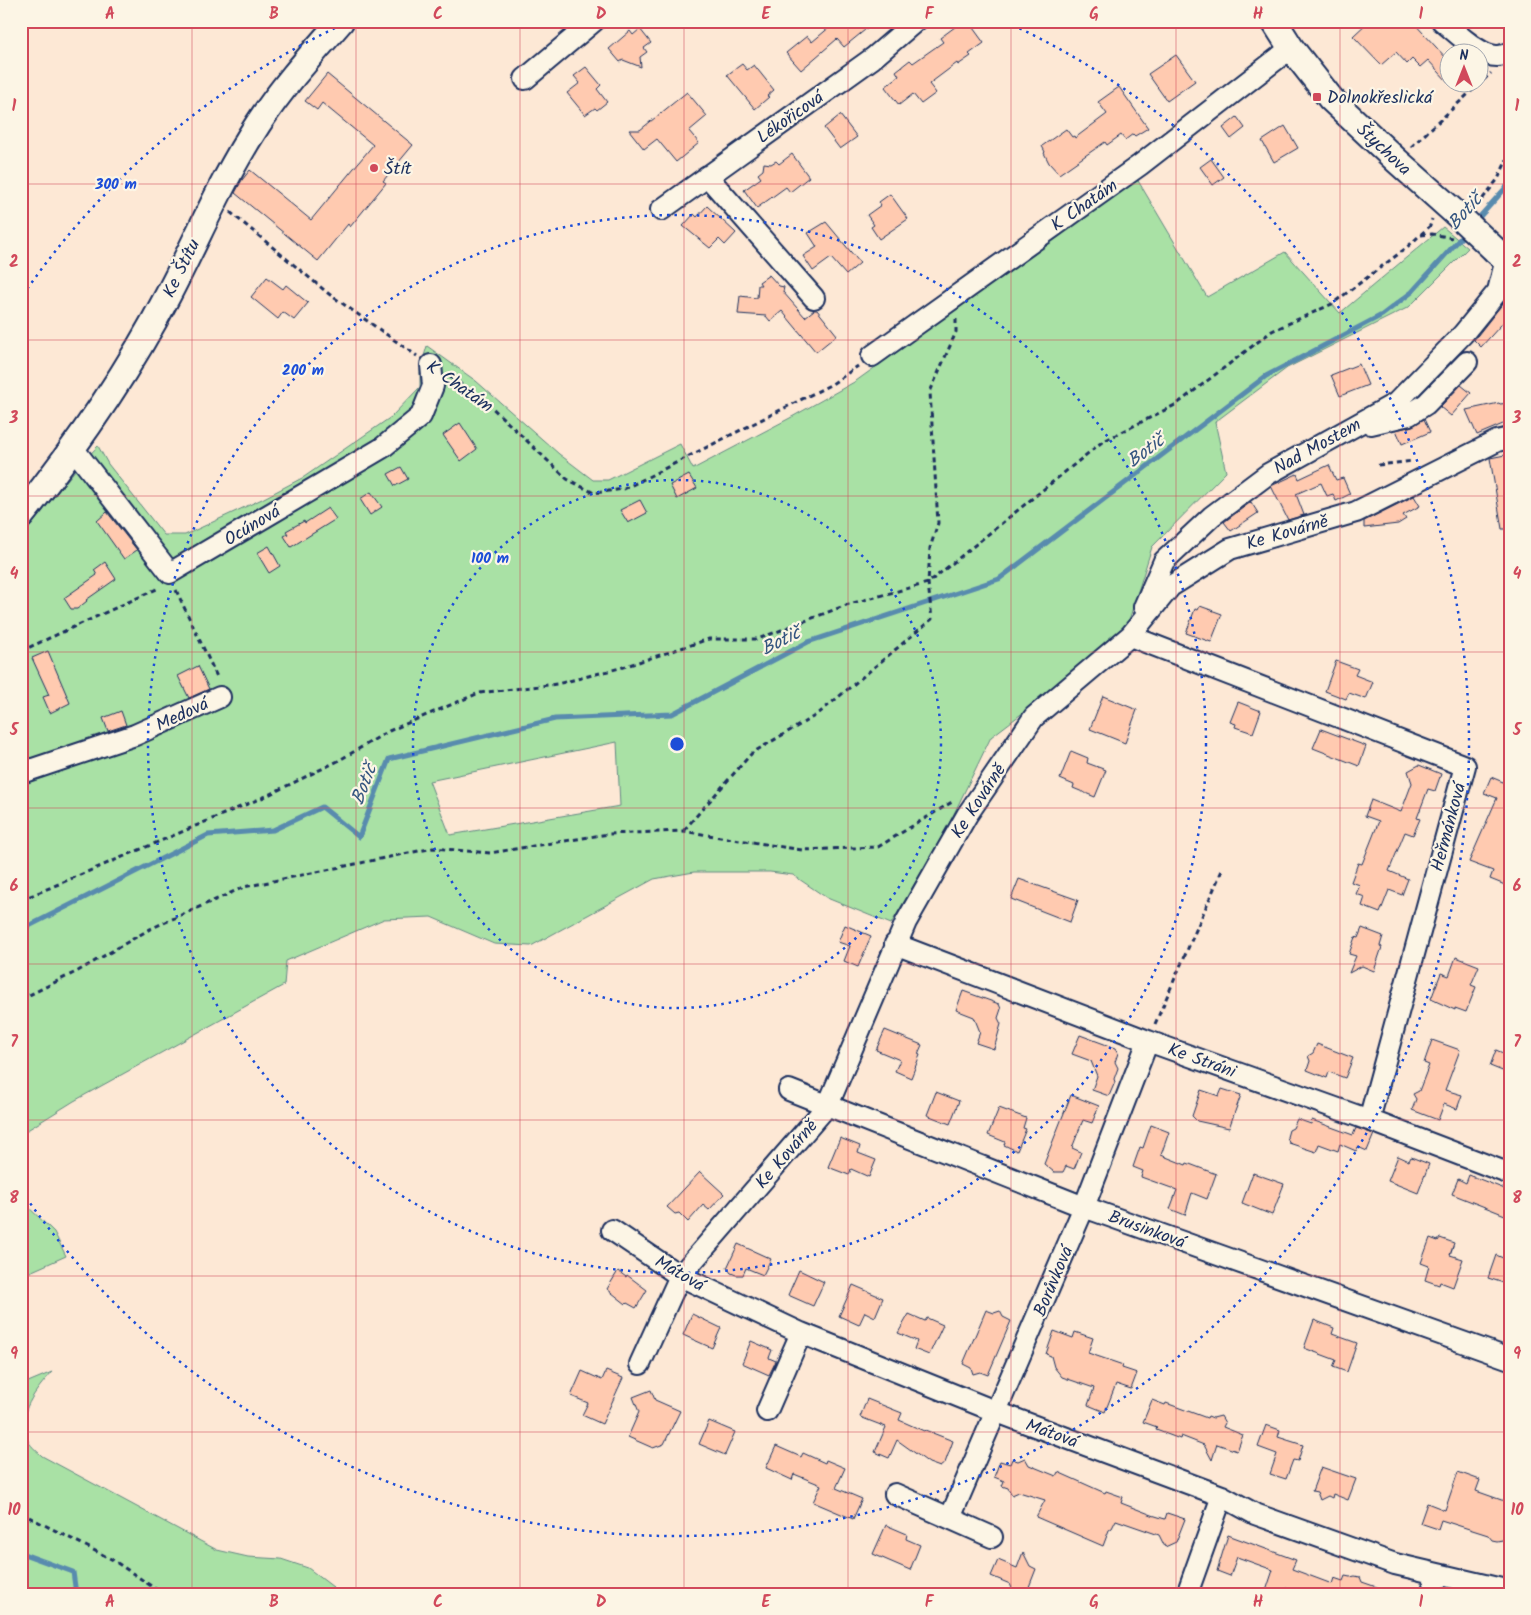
<svg xmlns="http://www.w3.org/2000/svg" width="1531" height="1615" font-family="Kalam,sans-serif">
<style>
.green{fill:#a9e1a5;stroke:#628882;fill-rule:evenodd}
.lines{fill:none;stroke-linecap:round;stroke-linejoin:round}
.stream{stroke:#598bae;stroke-width:5}
.building{fill:#ffcab0;stroke:#1b2f5e}
.minor-casing{stroke:#1b2f5e;stroke-width:24}
.tertiary-casing{stroke:#1b2f5e;stroke-width:29}
.path{stroke:#1b2f5e;stroke-width:3;stroke-dasharray:5 4;stroke-linecap:butt}
.minor{stroke:#fcf5e5;stroke-width:20}
.tertiary{stroke:#fcf5e5;stroke-width:25}
.tertiary-bridge-casing{stroke:#1b2f5e;stroke-width:29;stroke-linecap:butt}
.tertiary-bridge{stroke:#fcf5e5;stroke-width:25}
.grid{fill:none;stroke:#d1495b;stroke-width:1;stroke-opacity:0.55}
.ring{fill:none;stroke:#1d4ed8;stroke-width:2.5;stroke-dasharray:2.5 5}
.poi-dot{fill:#d1495b;stroke:#fcf5e5;stroke-width:2}
.labels{text-anchor:middle;stroke-width:4.5;stroke-linejoin:round;paint-order:stroke}
.poi-label{font-size:18px;fill:#1b2f5e;stroke:#fcf5e5;text-anchor:start}
.street-label{font-size:18px;fill:#1b2f5e;stroke:#fcf5e5}
.water-label{font-size:19px;font-style:italic;fill:#355680;stroke:#fcf5e5}
.centre{fill:#1d4ed8;stroke:#fcf5e5;stroke-width:2.5}
.ring-label{font-size:15px;text-anchor:middle;font-weight:bold;fill:#1d4ed8;stroke:#fcf5e5;stroke-width:4.5;stroke-linejoin:round;paint-order:stroke}
.neatline{fill:none;stroke:#d1495b;stroke-width:2}
.grid-label{font-size:16px;text-anchor:middle;font-weight:bold;fill:#d1495b}
</style>
<rect width="100%" height="100%" fill="#fde8d5"/>
<filter id="ink" filterUnits="userSpaceOnUse"><feTurbulence type="fractalNoise" baseFrequency=".02" numOctaves="2"/><feDisplacementMap in="SourceGraphic" scale="10" xChannelSelector="R" yChannelSelector="G"/><feConvolveMatrix kernelMatrix="1 2 1 2 8 2 1 2 1" color-interpolation-filters="sRGB"/></filter>
<g filter="url(#ink)">
<path class="green" d="M1137,179L1207,297L1285,252L1340,313L1443,227L1468,248L1409,307L1287,368L1215,422L1226,472L1152,547L1124,636L991,737L948,826L891,924L827,898L793,875L770,872H694L654,879L531,946L494,944L431,917L384,919L286,961L284,985L74,1101L21,1134V538L76,469L98,446L108,464L164,535H185L262,499L304,477L391,417L420,387V370L427,346L476,381L559,454L593,480H608L680,444L693,469L790,418L856,381ZM617,742L620,806L450,835L429,781Z
M21,1200L54,1232L66,1256L21,1276Z
M52,1372C37,1389 15,1414 27,1438C29,1445 37,1451 42,1456L217,1550L248,1557L281,1559L308,1568L333,1587L332,1588L335,1594H21V1385Z"/>
<g class="lines">
<path class="stream" d="M1475,222L1510,183
M21,930L208,835L273,830L322,807L359,837L389,759L555,719L672,714L808,642L999,579L1266,376L1382,315L1412,292L1466,232
M21,1553L73,1572L76,1594"/>
</g>
<path class="building" d="M837,21H876L844,47L837,39L801,70L786,53L807,36L812,42Z
M963,21H968L984,43L969,54L971,56L958,65L957,63L929,84L936,93L921,104L913,94L899,105L885,87L899,76L896,71L910,60L913,63L943,42L940,38Z
M1369,21H1412L1448,60V82L1428,60L1420,67L1412,59L1407,64L1396,52L1381,65L1353,36Z
M640,29L651,43L644,48L647,52L640,57L641,67L623,60L620,62L609,49L630,31L633,35Z
M1176,55L1195,81L1167,101L1148,74Z
M742,64L747,70L754,65L774,90L767,96L769,97L755,109L727,75Z
M586,67L601,85L597,89L607,102L597,110L595,108L585,115L567,93L580,83L574,76Z
M327,74L413,145L383,181L386,183L350,227L348,224L318,261L235,193L242,180L250,170L311,220L373,145L322,103L317,110L305,101Z
M1119,87L1148,128L1135,136L1133,134L1125,140L1121,135L1107,145L1105,142L1059,174L1049,163L1044,153L1045,152L1042,146L1066,129L1072,137L1074,136L1075,138L1107,114L1098,102Z
M687,92L707,116L689,131L699,143L676,162L657,139L644,149L629,130H640Z
M840,115L857,137L840,149L824,128Z
M1237,117L1245,128L1231,139L1223,128Z
M1285,126L1298,148L1274,162L1262,141Z
M792,154L809,177L790,192L786,187L757,208L744,190L761,178L758,174L763,170L764,163L771,164L776,161L779,164Z
M1211,159L1224,177L1213,185L1200,167Z
M890,194L908,219L879,239L871,227L874,225L867,215L881,205L879,202Z
M707,206L736,233L725,245L719,239L710,248L683,226L694,214L697,217Z
M826,222L860,263L846,275L831,258L813,271L803,256L817,247L808,233Z
M769,275L779,286L784,287L783,292L805,317L814,310H817L837,335L816,352L782,311L770,321L766,316L738,314L740,296L757,298L758,285H761L759,282Z
M267,277L283,289L286,285L308,303L294,320L283,312L278,319L251,297Z
M1510,293V315L1481,347L1474,340L1507,298Z
M1359,364L1368,385L1340,396L1331,375Z
M1461,385L1471,393L1451,416L1440,407Z
M1499,403L1500,404L1510,403V421L1477,435L1466,410Z
M1424,419L1430,432L1402,444L1396,430L1412,426Z
M460,423L477,449L461,461L443,435Z
M1510,454V529H1502L1490,458Z
M1329,465L1336,480L1343,478L1350,494L1336,501L1333,494L1327,496L1321,483L1296,494L1304,515L1288,520L1271,486L1297,474L1299,479Z
M401,467L408,479L395,486L388,474Z
M689,475L697,488L677,499L670,485Z
M371,492L382,507L370,515L360,499Z
M1414,496L1420,506L1403,515L1406,519L1398,524L1364,528V521Z
M640,500L647,513L628,523L620,510Z
M1251,502L1258,513L1231,531L1224,522Z
M328,508L336,519L291,547L284,536L288,534L286,531L304,521L305,523Z
M107,512L137,550L124,559L97,521Z
M269,546L280,566L269,573L257,553Z
M105,562L116,579L86,600L87,601L77,609H71L64,598L97,575L94,570Z
M1200,606L1222,614L1211,642L1186,633L1195,609L1198,610Z
M48,651L70,703L50,713L43,697L49,695L32,658Z
M1336,661L1358,669L1355,675L1373,682L1366,699L1349,693L1346,699L1325,691Z
M198,666L209,689L189,698L178,676Z
M1103,696L1137,710L1125,743L1090,729Z
M1238,702L1261,711L1253,733L1235,727L1236,724L1230,722Z
M121,711L126,725L108,731L103,718Z
M1321,729L1366,746L1359,766L1313,748Z
M1071,751L1088,758L1087,763L1106,770L1095,797L1073,788L1074,785L1060,779Z
M1419,765L1441,774L1435,791L1428,789L1417,818L1420,819L1413,835L1405,832L1389,871L1408,879L1402,895L1389,890L1380,913L1362,906L1365,897L1356,894L1360,885L1351,882L1358,863L1362,864L1379,821L1365,816L1371,800L1401,812L1412,783L1408,771Z
M1510,768V887L1490,879L1493,871L1469,862L1497,798L1484,793L1491,777L1503,782Z
M1019,879L1078,900L1070,922L1011,899Z
M845,925L871,936L858,967L844,961L850,946L838,942Z
M1362,928L1383,936L1380,946L1382,947L1374,971L1362,966L1349,973L1356,956L1349,954L1355,937L1358,938Z
M1456,957L1479,966L1471,985L1476,987L1466,1012L1455,1008V1010L1431,999L1441,973L1449,976Z
M963,991L999,1004L1001,1009L998,1018L1001,1024L994,1049L976,1043L980,1032L974,1017L956,1010Z
M885,1030L922,1045L918,1054L920,1055L911,1078L895,1071L900,1060L876,1050Z
M1080,1035L1115,1048L1118,1053L1115,1062L1118,1068L1114,1079L1115,1082L1109,1096L1092,1090L1097,1076L1091,1061L1072,1054Z
M1432,1040L1460,1050L1445,1090L1462,1095L1457,1109L1444,1104L1438,1120L1412,1110L1416,1099L1413,1094L1419,1091L1429,1065L1424,1063Z
M1317,1044L1353,1058L1345,1078L1329,1072L1327,1078L1307,1070L1310,1061L1308,1056L1313,1053Z
M1496,1050L1510,1056V1074L1490,1066Z
M1222,1089L1241,1095L1229,1128L1197,1121L1192,1116L1201,1090L1219,1096Z
M936,1092L959,1101L950,1124L927,1115Z
M1071,1095L1099,1106L1092,1123L1083,1120L1072,1148L1081,1152L1074,1169L1066,1166L1063,1172H1054L1044,1164Z
M999,1108L1026,1118L1023,1128L1026,1129L1017,1151L1004,1145L1005,1142L988,1135Z
M1297,1119L1311,1124L1312,1120L1353,1135L1356,1128L1374,1134L1367,1151L1358,1147L1356,1151L1340,1144L1338,1151L1319,1144L1316,1152L1289,1143L1287,1137L1289,1130L1293,1128Z
M1151,1125L1169,1132L1161,1155L1186,1165L1187,1163L1216,1174L1207,1199L1192,1193L1185,1215L1170,1209L1177,1190L1141,1177L1143,1171L1133,1167L1140,1147L1143,1148Z
M840,1138L860,1146L858,1153L876,1160L869,1177L851,1169L849,1175L828,1167Z
M1398,1156L1409,1161L1411,1157L1429,1164L1418,1193L1388,1181Z
M700,1172L724,1194L709,1210L703,1205L688,1222L679,1213L675,1214L667,1207Z
M1253,1173L1284,1184L1272,1215L1242,1203Z
M1469,1175L1510,1191V1217L1452,1194L1458,1179L1466,1183Z
M1430,1238L1438,1241L1440,1238L1454,1243L1450,1255L1463,1259L1453,1287L1440,1282L1439,1285L1425,1280L1429,1266L1421,1263Z
M738,1244L771,1259L763,1275L746,1268L743,1275H736L731,1273L727,1268Z
M1496,1255L1510,1261V1285L1488,1278Z
M799,1270L824,1282L813,1306L788,1295Z
M618,1271L626,1277L627,1275L647,1290L636,1308L627,1303L626,1304L607,1289Z
M853,1285L883,1298L875,1317L865,1312L859,1325L839,1316Z
M986,1310L994,1313L1000,1311L1003,1317L1011,1321L988,1375L980,1372L973,1374L971,1368L963,1364Z
M692,1314L721,1328L712,1348L683,1335Z
M909,1314L925,1321L927,1318L943,1325L929,1355L914,1349L917,1341L898,1333Z
M1314,1320L1334,1328L1332,1334L1357,1343L1347,1372L1333,1367L1336,1360L1304,1348Z
M1054,1331L1073,1338L1075,1332L1093,1338L1088,1353L1123,1365L1122,1368L1137,1373L1131,1389L1116,1384L1105,1412L1088,1405L1094,1388L1062,1377L1054,1367L1051,1356L1046,1354Z
M751,1341L772,1350L769,1358L776,1361L769,1375L742,1363Z
M582,1371L602,1380L606,1371L623,1378L602,1424L582,1415L588,1403L571,1396Z
M651,1390L655,1400L680,1411L664,1444L653,1448L628,1437L639,1412L633,1397Z
M867,1399L902,1413L899,1420L924,1431L925,1430L953,1441L945,1463L940,1467L929,1463L897,1440L889,1458L875,1452L886,1427L860,1417Z
M1152,1400L1165,1405L1166,1403L1207,1418L1208,1416L1213,1418L1221,1416L1225,1423L1223,1427L1243,1435L1237,1451L1217,1444L1212,1460L1204,1445L1181,1436L1180,1439L1156,1430L1157,1427L1143,1422Z
M709,1421L735,1432L725,1455L699,1444Z
M1266,1425L1280,1430L1278,1437L1303,1445L1298,1461L1293,1460L1286,1479L1270,1474L1277,1454L1258,1447Z
M776,1446L801,1457L803,1453L825,1463L826,1460L845,1468L836,1488L862,1499L853,1519L813,1502L821,1485L794,1474L792,1480L766,1468Z
M1025,1458L1029,1465L1056,1476L1058,1472L1105,1493L1106,1491L1123,1497L1121,1503L1152,1515L1165,1519L1167,1513L1185,1519L1176,1542L1165,1547L1159,1535L1116,1520L1112,1528L1109,1530L1103,1546L1036,1517L1045,1500L1019,1492L1012,1495L1008,1488L1002,1486L1004,1481L994,1477L1000,1461L1010,1464L1012,1459L1018,1461Z
M1321,1467L1356,1479L1348,1500L1333,1494L1332,1498L1328,1496L1320,1500L1317,1492L1312,1491Z
M1458,1472L1480,1480L1476,1491L1510,1503V1533L1508,1539L1497,1541L1492,1540L1488,1535L1441,1520L1438,1529L1420,1523L1427,1503L1445,1510Z
M886,1525L907,1534L906,1539L920,1545L910,1570L873,1554Z
M1228,1535L1296,1560L1292,1569L1332,1584L1334,1578L1343,1581L1345,1576L1350,1577L1355,1576L1360,1577L1362,1582L1391,1592V1594H1301L1286,1588L1284,1594H1265L1273,1570L1237,1557L1230,1576L1217,1571Z
M1023,1552L1030,1566L1036,1569L1027,1592L1015,1594L1010,1584L991,1576L998,1560L1017,1568Z"/>
<g class="lines">
<g class="minor-casing">
<path id="minor" d="M1442,21C1456,32 1480,57 1498,56C1502,56 1506,54 1510,53
M525,79L594,21
M707,176L814,298
M661,210L873,58L916,21
M872,356L1140,165L1291,48
M1371,424L1409,415L1426,404L1467,362
M73,448L170,573L382,448L421,416L433,386L431,365
M1144,607L1164,561L1212,516L1268,474L1396,403L1463,334L1498,291L1506,259L1510,249
M1130,636L1465,766L1369,1120
M21,773L135,735L220,697
M895,944L1148,1041L1369,1120L1510,1174
M789,1090L1084,1207L1510,1359
M612,1230L680,1276L801,1333L997,1412L1222,1496L1255,1514L1395,1564L1510,1591
M640,1364L680,1276L828,1105L906,922L967,815L1034,717L1130,636L1171,586L1230,549L1356,512L1497,441L1510,438
M767,1411L801,1333
M895,1494L992,1537
M950,1518L1084,1207L1148,1041
M1187,1594L1222,1496
M1431,1594L1437,1574"/>
</g>
<g class="tertiary-casing">
<path id="tertiary" d="M1274,21L1291,48L1331,99L1396,160L1462,219
M1495,250L1510,263
M21,516C76,447 127,374 168,295C198,238 222,179 258,124C282,87 312,54 341,21"/>
</g>
<path class="path" d="M1411,147L1491,73
M1477,206L1498,179L1510,153
M230,212L329,294L417,356
M1421,235L1432,234L1452,238
M450,377L483,399L567,479L594,493L624,489L832,384L858,366
M1378,465L1413,461
M176,590L218,679
M21,651L159,588
M684,830L752,753L818,714L932,619L928,583L930,548L938,523L930,392L956,332V318
M21,900L264,797L338,761L389,731L479,693L557,684L620,668L709,639H758L849,604L928,583L1102,442L1177,404L1272,331L1332,304L1405,249L1430,226L1432,219
M21,999L78,971L150,929L244,887L433,848L490,853L608,834L683,831L802,850L878,847L952,802
M1155,1024L1223,868
M21,1513L113,1560L163,1594"/>
<use href="#minor" class="minor"/>
<use href="#tertiary" class="tertiary"/>
<g class="tertiary-bridge-casing">
<path id="tertiary-bridge" d="M1462,219L1495,250"/>
</g>
<use href="#tertiary-bridge" class="tertiary-bridge"/>
</g>
</g>
<path class="grid" d="M192,21V1594M356,21V1594M520,21V1594M684,21V1594M848,21V1594M1011,21V1594M1176,21V1594M1340,21V1594M21,184H1510M21,340H1510M21,496H1510M21,652H1510M21,808H1510M21,964H1510M21,1120H1510M21,1276H1510M21,1432H1510"/>
<g class="ring">
<circle cx="677" cy="744" r="264"/>
<circle cx="677" cy="744" r="529"/>
<path d="M23 295A793 793 0 0 1 348 22M1006 22A793 793 0 1 1 23 1193"/>
</g>
<g class="poi-dot">
<rect x="1312" y="92" width="10" height="10" rx="2.5"/>
<circle cx="374" cy="168" r="5"/>
</g>
<g class="labels">
<g class="poi-label">
<text x="1327" y="103">Dolnokřeslická</text>
<text x="384" y="174">Štít</text>
</g>
<g class="street-label">
<text transform="translate(790 117) rotate(-35)" y="6">Lékořicová</text>
<text transform="translate(1384 149) rotate(43)" y="6">Štychova</text>
<text transform="translate(1084 205) rotate(-35)" y="6">K Chatám</text>
<text transform="translate(181 268) rotate(-64)" y="6">Ke Štítu</text>
<text transform="translate(460 386) rotate(35)" y="6">K Chatám</text>
<text transform="translate(1317 446) rotate(-29)" y="6">Nad Mostem</text>
<text transform="translate(252 525) rotate(-31)" y="6">Ocúnová</text>
<text transform="translate(1287 532) rotate(-16)" y="6">Ke Kovárně</text>
<text transform="translate(182 714) rotate(-25)" y="6">Medová</text>
<text transform="translate(978 801) rotate(-57)" y="6">Ke Kovárně</text>
<text transform="translate(1448 827) rotate(-75)" y="6">Heřmánková</text>
<text transform="translate(1202 1060) rotate(20)" y="6">Ke Stráni</text>
<text transform="translate(786 1154) rotate(-49)" y="6">Ke Kovárně</text>
<text transform="translate(1147 1229) rotate(20)" y="6">Brusinková</text>
<text transform="translate(680 1273) rotate(30)" y="6">Mátová</text>
<text transform="translate(1053 1281) rotate(-67)" y="6">Borůvková</text>
<text transform="translate(1052 1433) rotate(20)" y="6">Mátová</text>
</g>
<g class="water-label">
<text transform="translate(1464 211) rotate(-48)" y="7">Botič</text>
<text transform="translate(1145 450) rotate(-37)" y="7">Botič</text>
<text transform="translate(780 640) rotate(-27)" y="7">Botič</text>
<text transform="translate(363 784) rotate(-69)" y="7">Botič</text>
</g>
</g>
<circle cx="677" cy="744" r="8" class="centre"/>
<g class="ring-label">
<text x="116" y="189">300 m</text>
<text x="303" y="375">200 m</text>
<text x="490" y="563">100 m</text>
</g>
<rect width="1531" height="1615" fill="none" stroke="#fcf5e5" stroke-width="55"/>
<g transform="translate(1464 68)"><circle r="24" fill="#fcf5e5" stroke="#a2a6af"/>
<path d="M0-4L9 19L0 12L-9 19Z" fill="#d1495b"/>
<text y="-8" font-size="14" font-weight="bold" text-anchor="middle" fill="#1b2f5e">N</text>
</g>
<rect x="28" y="28" width="1476" height="1560" class="neatline"/>
<g class="grid-label">
<text x="110" y="19">A</text>
<text x="274" y="19">B</text>
<text x="438" y="19">C</text>
<text x="601" y="19">D</text>
<text x="766" y="19">E</text>
<text x="929" y="19">F</text>
<text x="1094" y="19">G</text>
<text x="1258" y="19">H</text>
<text x="1421" y="19">I</text>
<text x="14" y="111">1</text>
<text x="1517" y="111">1</text>
<text x="14" y="267">2</text>
<text x="1517" y="267">2</text>
<text x="14" y="423">3</text>
<text x="1517" y="423">3</text>
<text x="14" y="579">4</text>
<text x="1517" y="579">4</text>
<text x="14" y="735">5</text>
<text x="1517" y="735">5</text>
<text x="14" y="891">6</text>
<text x="1517" y="891">6</text>
<text x="14" y="1047">7</text>
<text x="1517" y="1047">7</text>
<text x="14" y="1203">8</text>
<text x="1517" y="1203">8</text>
<text x="14" y="1359">9</text>
<text x="1517" y="1359">9</text>
<text x="14" y="1515">10</text>
<text x="1517" y="1515">10</text>
<text x="110" y="1607">A</text>
<text x="274" y="1607">B</text>
<text x="438" y="1607">C</text>
<text x="601" y="1607">D</text>
<text x="766" y="1607">E</text>
<text x="929" y="1607">F</text>
<text x="1094" y="1607">G</text>
<text x="1258" y="1607">H</text>
<text x="1421" y="1607">I</text>
</g>
</svg>
